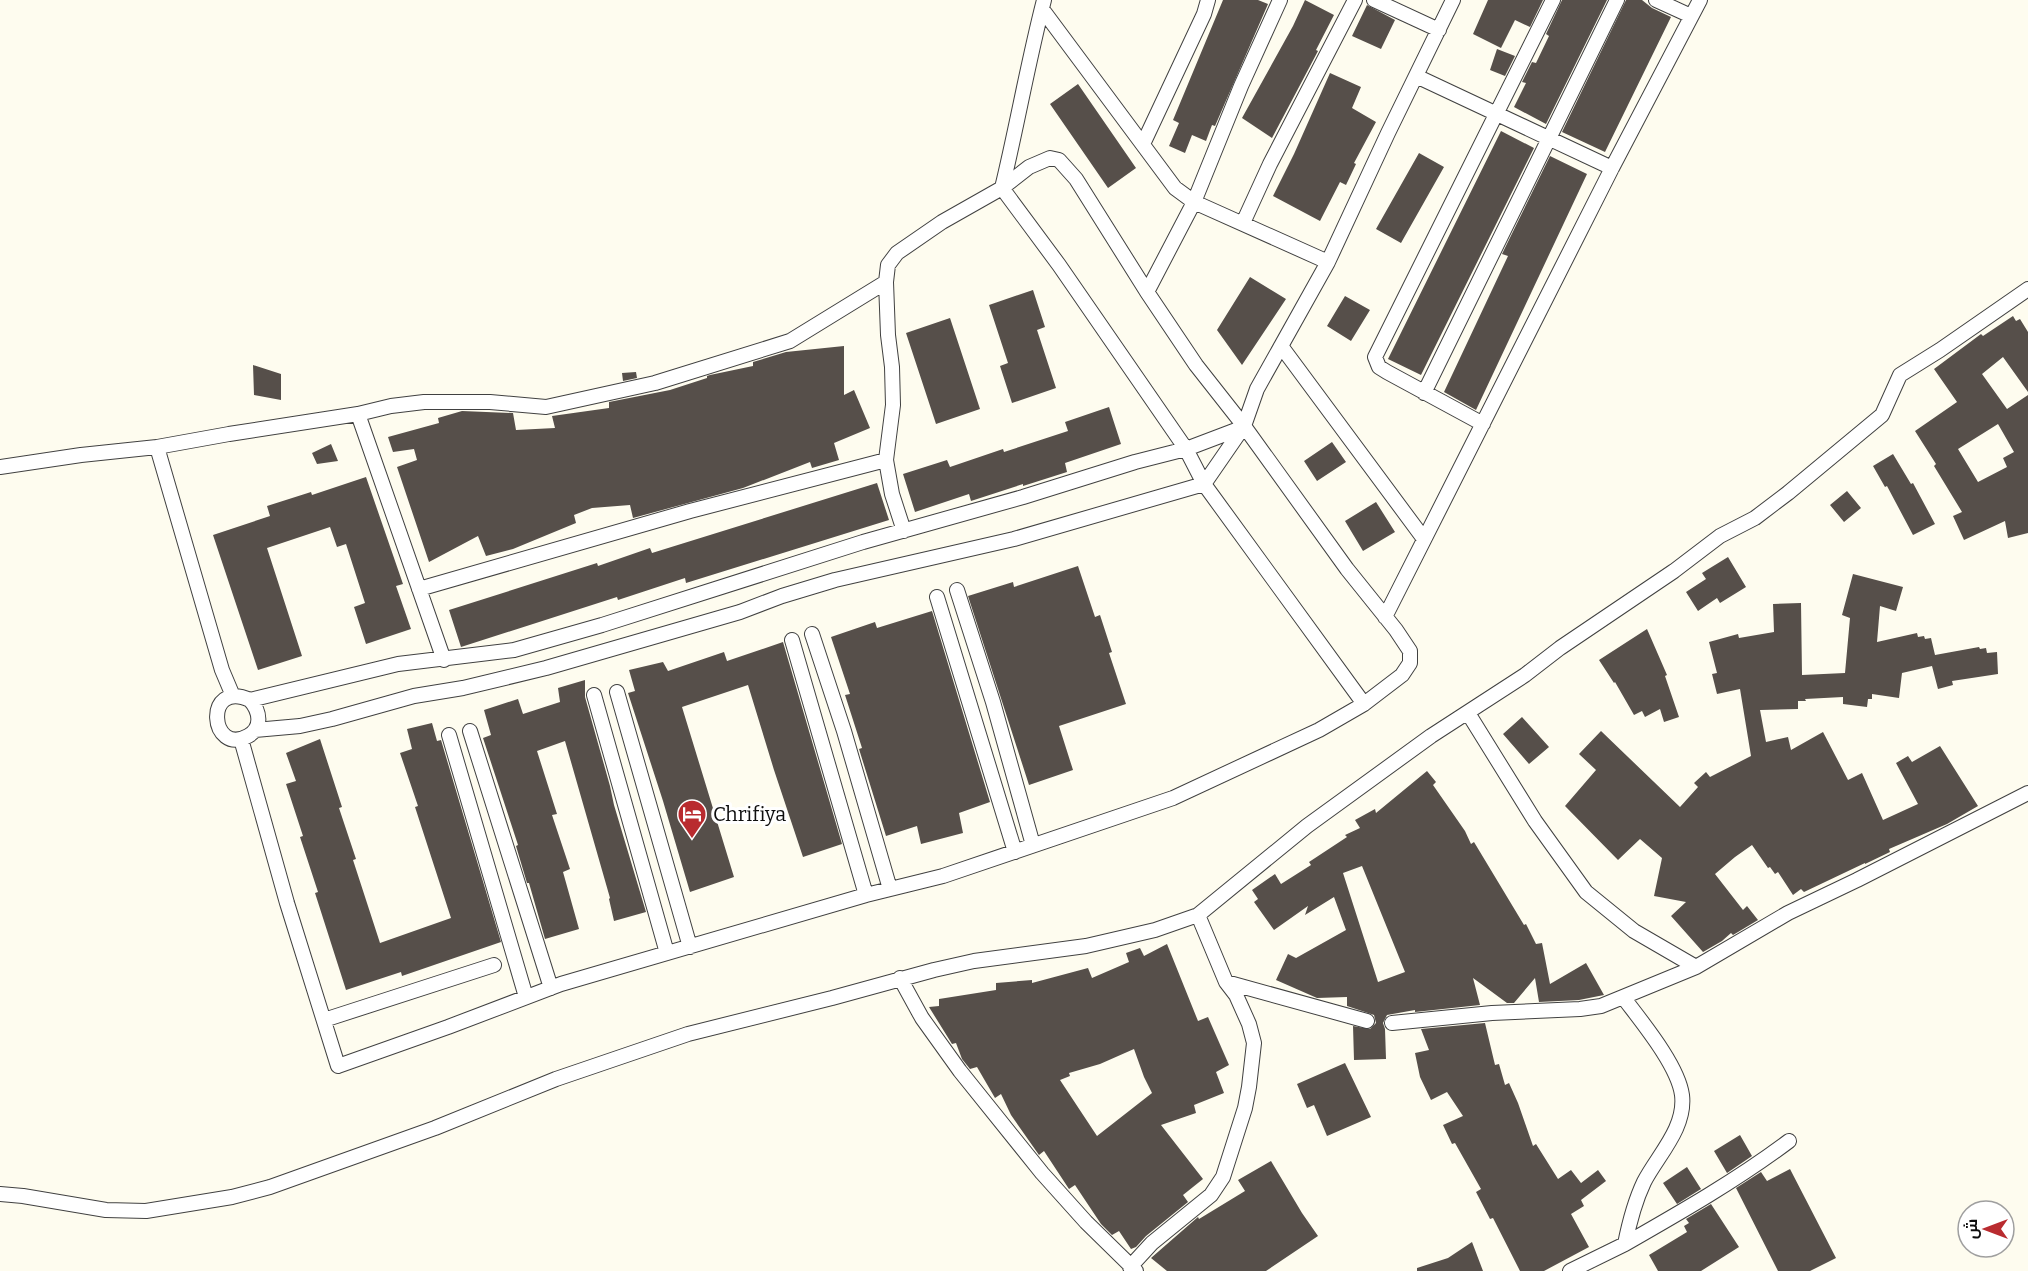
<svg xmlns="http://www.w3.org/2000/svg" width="2028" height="1271" font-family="Bitter,Cairo,serif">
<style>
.building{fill:#564f4a;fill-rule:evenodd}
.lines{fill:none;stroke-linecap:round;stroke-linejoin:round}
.minor-casing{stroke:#414141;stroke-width:16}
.minor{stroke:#fff;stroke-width:14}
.labels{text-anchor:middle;stroke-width:6;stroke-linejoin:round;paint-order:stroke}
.poi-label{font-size:20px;fill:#0e0e0e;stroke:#fff;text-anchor:start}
</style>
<rect width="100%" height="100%" fill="#fefcef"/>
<path class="building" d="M1223,0H1258L1268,4L1215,126L1212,125L1206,141L1192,135L1185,153L1169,146L1179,123L1173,120Z
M1305,0L1334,15L1316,50L1318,51L1272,138L1242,118L1293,26Z
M1488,0H1543L1530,27L1515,20L1501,48L1473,34Z
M1562,0H1607L1546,124L1514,107L1526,83L1522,82L1532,62L1536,63L1549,36L1546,34Z
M1626,0H1642L1652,8L1671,17L1605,152L1562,132Z
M1367,5L1395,20L1381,49L1352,36Z
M1497,49L1515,56L1505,76L1490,70Z
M1330,73L1361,87L1352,108L1376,122L1354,163L1356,164L1346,185L1340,182L1320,221L1273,196L1294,154Z
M1078,84L1136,168L1108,188L1050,104Z
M1501,131L1534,148L1421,375L1388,359Z
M1419,153L1444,167L1401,243L1376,229Z
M1550,156L1587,174L1476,410L1444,392L1508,256L1502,254Z
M1250,277L1286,299L1242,365L1217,330Z
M1033,290L1045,327L1037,330L1056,388L1012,403L1000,366L1008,363L989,305Z
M1345,296L1370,310L1351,341L1327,326Z
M2013,316L2016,321L2020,319L2028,332V392L2003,357L1982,374L2007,409L2028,395V533L2008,538L2005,521L1964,540L1953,516L1962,512L1934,466L1936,464L1915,431L1957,402L1934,369L1981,334L1983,336ZM1998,424L2014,452L2003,458L2007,467L1978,482L1958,449Z
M950,318L980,409L936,424L906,333Z
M844,346V395L854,390L870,428L834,443L839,460L812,468L810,462L743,488L633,518L630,505L592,508L574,515L576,523L513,549L486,556L478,536L429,562L397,467L417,460L414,449L393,452L388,437L439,423L438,418L462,411L513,413L516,430L555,428L552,416L609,408V402L670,390L707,378V376L710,375L753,366V362L786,352Z
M253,365L281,374V400L254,395Z
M636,372L637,378L623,381L622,373Z
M1109,407L1121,444L1065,463L1067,472L1023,486V484L971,501L969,494L915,512L903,474L947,460L950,467L1003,449L1004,452L1068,431L1065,422Z
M1332,442L1346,462L1317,481L1304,461Z
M331,444L338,461L317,464L312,453Z
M1893,454L1911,484L1913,483L1935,524L1913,535L1887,486L1885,487L1873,466Z
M366,477L403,584L396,586L411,629L366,644L354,607L365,603L346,544L337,547L330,527L267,548L302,656L258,670L213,535L270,516L267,506L311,492L312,495Z
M877,483L889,520L686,583L685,578L618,600L617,597L461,647L449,610L597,563L598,566L650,548L652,553Z
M1847,491L1861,508L1844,522L1830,505Z
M1376,502L1395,532L1363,551L1345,521Z
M1728,557L1746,587L1720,603L1717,598L1698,611L1686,592L1706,579L1702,573Z
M1078,566L1095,617L1100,615L1112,652L1109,653L1126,704L1059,726L1073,770L1029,785L968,596L1013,582L1014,587Z
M1853,574L1903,587L1896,611L1880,606L1877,642L1917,633L1918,637L1924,636L1925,639L1931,638L1935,655L1979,647L1980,649L1986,648L1987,653L1997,652L1998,674L1952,681L1953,685L1938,689L1932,666L1902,673L1899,698L1872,694V699H1868L1867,707L1843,704V697L1805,699L1806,701H1798V709L1760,710L1766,742L1788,737L1791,750L1823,732L1848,780L1862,773L1883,820L1918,804L1896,763L1908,756L1912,762L1940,746L1978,806L1947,824L1889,849L1890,852L1865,864V863L1804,892L1801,889L1793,895L1778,872L1775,874L1770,867L1768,868L1752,845L1735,857L1715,874L1743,910L1747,906L1758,920L1733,935L1731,933L1722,941L1703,952L1671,916L1686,902L1654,896L1662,858L1640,839L1618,860L1565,806L1596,770L1579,754L1601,731L1680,807L1698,787L1694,783L1706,772L1710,777L1751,756L1740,689L1717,694L1712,674L1717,673L1709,642L1738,634L1739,638L1774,632L1773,604L1801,603L1802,675L1845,673L1850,618L1842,615Z
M932,611L990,802L959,813L963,833L921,844L917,826L886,836L859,749L862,748L845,695L850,694L831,637L875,622L877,628Z
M1647,629L1667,675L1665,676L1679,717L1664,722L1660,709L1645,717L1642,711L1634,715L1615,682L1614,683L1599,660Z
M783,642L842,844L803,857L774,770L748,685L682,707L734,877L690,892L663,801L628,693L635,691L629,670L663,662L668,671L724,652L727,661Z
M585,680V697L610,786L614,805L646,912L614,921L609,899L610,898L565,741L537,751L557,814L552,815L570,869L563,872L579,929L545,939L529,883H527L516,846L518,845L483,738L491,735L484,710L518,699L523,714L560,702L558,688Z
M1522,717L1549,747L1529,764L1503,734Z
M432,723L437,741L441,740L501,942L402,976L401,972L346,990L315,893L318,892L300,837L303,836L286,784L296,781L286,753L320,739L342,807L339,808L356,859L353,860L380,943L451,918L415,807L418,806L400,753L412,749L407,729Z
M1427,771L1436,782L1433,785L1465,831L1471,844L1474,842L1524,925L1526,924L1536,944L1542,943L1550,984L1586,963L1604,995L1579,1000L1539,1002L1535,978L1514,1003H1507L1473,978L1480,1005L1415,1012V1010L1387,1015L1383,1023L1385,1029L1386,1059L1354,1060L1353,1026L1370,1029L1376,1023L1374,1015L1347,1006V997L1317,998L1276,980L1288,954L1296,958L1346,930L1334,897L1305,915L1308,906L1274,930L1254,902L1258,899L1252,890L1275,874L1281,884L1311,865L1309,862L1347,837L1345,835L1360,828L1355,820L1375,809L1376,813ZM1362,866L1405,972L1378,982L1343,873Z
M1167,944L1198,1021L1208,1017L1229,1065L1216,1072L1224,1093L1194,1105L1196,1113L1161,1125L1203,1179L1183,1195L1188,1202L1146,1236L1136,1247L1131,1249L1119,1231L1112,1235L1101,1224L1075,1185L1069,1189L1044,1151L1039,1155L1011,1115L1001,1094L995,1098L977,1067L970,1069L962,1059L956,1043L952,1044L929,1007L939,1006V999L996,990V983L1032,980V983L1088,968L1092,978L1129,962L1126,953L1140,948L1144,956ZM1134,1049L1144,1077L1152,1093L1097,1136L1060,1080L1070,1076L1069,1073L1100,1064Z
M1485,1023L1495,1065L1499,1064L1505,1085L1509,1083L1518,1103L1533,1146L1536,1144L1558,1179L1571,1170L1581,1183L1598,1170L1606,1181L1581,1200L1584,1206L1571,1214L1589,1247L1544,1271H1520L1493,1218L1490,1219L1476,1192L1481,1189L1455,1143L1452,1144L1443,1125L1463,1116L1447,1092L1431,1100L1420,1077L1415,1053L1429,1050L1421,1029Z
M1345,1063L1371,1117L1327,1136L1314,1105L1307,1108L1297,1084Z
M1740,1135L1752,1156L1727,1173L1714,1151Z
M1271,1161L1302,1213L1318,1236L1266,1271H1167L1151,1258L1198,1217L1199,1219L1245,1191L1238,1180Z
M1687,1167L1701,1189L1677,1204L1663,1183Z
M1790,1169L1836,1258L1810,1271H1778L1736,1188L1761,1172L1767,1181Z
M1711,1204L1739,1247L1701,1271H1658L1649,1255L1687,1232L1684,1226L1689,1223L1686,1219Z
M1472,1242L1483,1271H1417V1268L1448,1258Z"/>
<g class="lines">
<g class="minor-casing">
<path id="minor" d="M1044,0C1028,62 1017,126 1002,188L1059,265L1186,449L1204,484L1364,704
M1374,0L1439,30
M1656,0L1691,16
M1042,9L1175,188L1194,202L1328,262
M1143,144L1204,14L1208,0
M1612,168L1700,0
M1243,223L1270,164L1355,0
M1147,292L1194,202L1241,86L1280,0
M1281,346L1424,539
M1424,393L1617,0
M358,414L391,406L424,402H490L546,407L655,383L790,341L886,282
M1483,424L1387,372L1379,367L1375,357L1553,0
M157,447L229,434L358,414L444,660
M0,467L81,455L157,447L222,670L233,696
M419,589L690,511L886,460
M957,590L993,702L1033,845
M937,597L1015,852
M1385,617L1612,168L1416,76
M812,634L844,731L890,889
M792,640L866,895
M617,692L690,947
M594,695L667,953
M250,700C260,711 263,728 248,736C210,757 203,679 250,700L398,664L514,650L602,625L863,542L1023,497L1135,462L1186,449L1244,427
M1468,713L1535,821L1586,892L1634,931L1696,967
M255,730L300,726L332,719L414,696L463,688L546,668L740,612L782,596L835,580L1014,539L1204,484L1244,426L1257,389L1328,262L1388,133L1453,0
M470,731L551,988
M449,735L526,997
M241,739L287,903L338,1066L448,1027L561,984L866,895L943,876L1173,798L1319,730L1364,704L1402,675L1410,663V651L1396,630L1347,569L1244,426L1196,365L1147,292L1076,179L1059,160L1050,158L1029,167L1002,188L942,222L897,253L888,265L886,282L888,335L892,367L893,405L886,460L892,494L904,531
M900,978L922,1018L960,1071L1042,1173L1086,1222L1136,1271
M1226,982L1367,1021
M324,1020L494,965
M1392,1023L1492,1013L1580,1009L1601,1006L1696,967L1788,913L1857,880L2028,793
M0,1194L23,1196L106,1210L146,1211L232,1197L270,1187L435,1128L556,1079L688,1034L832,998L934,970L974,961L1086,946L1155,930L1198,915L1307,826L1431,736L1525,675L1560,648L1674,571L1720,536L1755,518L1788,493L1882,415L1900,375L1940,350L2028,289
M1625,1244C1681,1212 1737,1180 1789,1141
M1130,1267L1152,1243L1211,1195L1223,1177L1245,1108L1249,1087L1254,1043L1249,1024L1236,995L1226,982L1198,915
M1570,1271L1625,1244C1629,1224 1635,1201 1644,1182C1658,1155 1686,1128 1682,1095C1678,1065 1641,1021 1623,997"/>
</g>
<use href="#minor" class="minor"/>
</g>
<defs>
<g id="hotel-pin" transform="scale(1.5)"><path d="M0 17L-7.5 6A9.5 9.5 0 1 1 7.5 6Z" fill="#b92b2f" stroke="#fff"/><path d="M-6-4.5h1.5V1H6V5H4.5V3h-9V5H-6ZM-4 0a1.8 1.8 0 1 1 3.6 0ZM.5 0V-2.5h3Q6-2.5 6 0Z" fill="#fff"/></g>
</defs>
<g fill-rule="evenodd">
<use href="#hotel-pin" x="692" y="814"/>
</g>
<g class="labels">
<g class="poi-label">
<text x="713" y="821">Chrifiya</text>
</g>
</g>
<g transform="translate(1986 1229) rotate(270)"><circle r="28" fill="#ffffff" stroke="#9f9f9f" stroke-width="1.5"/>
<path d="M0-4.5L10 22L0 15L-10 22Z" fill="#b92b2f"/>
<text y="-9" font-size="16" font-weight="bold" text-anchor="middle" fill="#0e0e0e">ش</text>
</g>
</svg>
